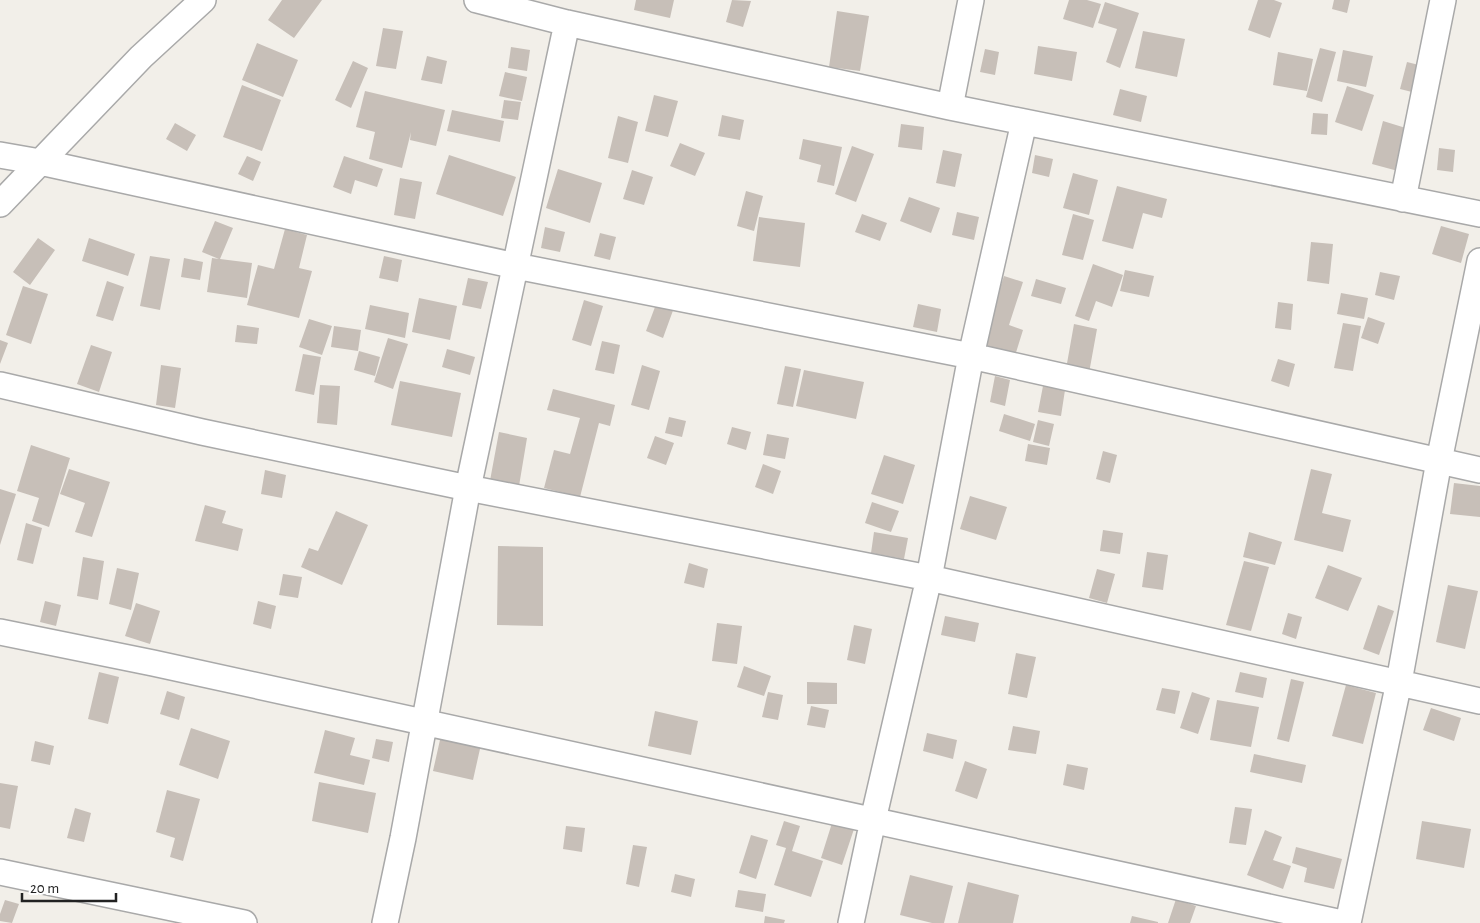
<svg xmlns="http://www.w3.org/2000/svg" width="1480" height="923" font-family="'Alegreya Sans',sans-serif">
<style>
.building{fill:#c7bfb8}
.lines{fill:none;stroke-linecap:round;stroke-linejoin:round}
.street-casing{stroke:#a9a9a9;stroke-width:28}
.street{stroke:#fff;stroke-width:25}
</style>
<rect width="100%" height="100%" fill="#f2efe9"/>
<path class="building" d="M282,0H322L294,38L268,20Z
M636,0H674L670,18L634,10Z
M732,0L751,1L743,27L726,22Z
M1069,0H1087L1101,4L1093,28L1063,19Z
M1258,0H1274L1282,3L1270,38L1248,30Z
M1334,0H1350L1347,13L1332,9Z
M1105,2L1139,13L1120,68L1106,62L1117,29L1098,23Z
M837,11L869,16L860,71L829,67Z
M383,28L403,31L396,69L376,66Z
M1143,31L1185,39L1177,77L1135,68Z
M257,43L298,60L283,97L242,80Z
M1038,46L1077,52L1072,81L1034,74Z
M511,47L530,50L527,71L508,68Z
M1320,48L1336,52L1322,102L1306,97Z
M985,49L999,52L995,75L980,72Z
M1343,50L1373,56L1366,87L1337,81Z
M1278,52L1313,59L1307,91L1273,85Z
M427,56L447,61L442,84L421,80Z
M353,61L368,68L351,108L335,100Z
M1407,62L1423,66L1416,93L1400,89Z
M505,72L527,77L522,101L499,96Z
M242,85L281,100L262,151L223,137Z
M1347,86L1374,95L1362,131L1335,122Z
M1120,89L1147,96L1141,122L1113,115Z
M365,91L445,110L436,146L410,140L411,132L402,168L369,159L375,132L356,127Z
M654,95L678,101L668,137L645,131Z
M504,100L521,102L518,120L501,118Z
M452,110L504,121L500,142L447,131Z
M1313,113L1328,114L1327,135L1311,134Z
M722,115L744,120L740,140L718,136Z
M618,116L638,122L628,163L608,158Z
M1383,121L1409,129L1398,171L1372,164Z
M175,123L196,135L187,151L166,139Z
M901,124L924,127L922,150L898,147Z
M803,139L842,147L834,186L817,182L821,165L799,159Z
M680,143L705,153L695,176L670,166Z
M852,146L874,154L856,202L835,194Z
M1439,148L1455,150L1453,172L1437,170Z
M943,150L962,154L955,187L936,183Z
M449,155L516,177L503,216L436,194Z
M1035,155L1053,159L1049,177L1032,173Z
M247,156L261,162L253,181L238,174Z
M344,156L383,169L377,187L355,180L351,194L333,187Z
M558,169L602,183L590,223L546,208Z
M632,170L653,177L644,205L623,199Z
M1073,173L1098,180L1089,215L1063,208Z
M400,178L422,182L415,219L394,215Z
M1117,186L1167,199L1162,218L1143,213L1133,249L1102,241Z
M746,191L763,196L754,231L737,226Z
M909,197L940,208L931,233L900,221Z
M957,212L979,217L974,240L952,235Z
M862,214L887,223L880,241L855,232Z
M1073,214L1094,220L1083,260L1062,255Z
M759,217L805,223L800,267L753,261Z
M215,221L233,228L220,259L252,263L247,298L207,292L212,258L219,259L202,252Z
M1441,226L1469,234L1461,263L1432,254Z
M545,227L565,232L560,252L541,248Z
M285,229L307,235L299,268L312,271L299,318L247,305L258,265L274,269Z
M600,233L616,237L610,260L594,256Z
M38,238L55,250L30,285L13,272Z
M89,238L135,254L128,276L82,261Z
M1311,242L1333,244L1329,284L1307,281Z
M150,256L170,259L160,310L140,306Z
M384,256L402,260L398,282L379,278Z
M184,258L203,262L200,280L181,277Z
M1093,264L1123,275L1112,307L1096,301L1089,321L1075,316Z
M1125,270L1154,276L1149,297L1120,291Z
M1380,272L1400,276L1394,300L1375,295Z
M1004,276L1023,282L1009,325L1023,330L1014,359L980,348Z
M468,278L488,282L481,309L462,305Z
M1036,279L1066,288L1061,304L1031,296Z
M107,281L124,287L113,321L96,316Z
M23,286L48,294L31,344L6,335Z
M1341,293L1368,298L1364,319L1337,314Z
M419,298L457,306L450,340L412,332Z
M658,299L675,305L663,338L646,331Z
M584,300L603,306L591,346L572,340Z
M1278,302L1293,304L1291,330L1275,328Z
M918,304L941,309L937,332L913,327Z
M370,305L409,313L405,338L365,329Z
M1368,317L1385,323L1378,344L1361,338Z
M309,319L332,326L322,355L299,347Z
M1343,323L1361,326L1353,371L1334,368Z
M1074,324L1097,329L1089,373L1066,369Z
M237,325L259,328L257,344L235,342Z
M334,326L361,330L358,351L331,347Z
M388,338L408,344L393,389L374,382Z
M0,340L8,343L0,364Z
M602,341L620,345L614,374L595,370Z
M91,345L112,352L99,392L77,384Z
M447,349L475,357L470,375L442,367Z
M359,351L380,357L375,376L354,370Z
M303,354L321,357L314,395L295,391Z
M1278,359L1295,364L1289,387L1271,381Z
M161,365L181,368L175,408L156,405Z
M642,365L660,371L649,410L631,405Z
M785,366L801,369L793,407L777,404Z
M804,370L864,382L856,419L796,406Z
M995,376L1010,380L1005,406L990,402Z
M400,381L461,393L452,437L391,425Z
M320,385L340,386L337,425L317,423Z
M1043,386L1065,390L1061,416L1038,412Z
M553,389L615,405L610,426L599,423L580,497L544,488L554,450L570,454L580,418L547,410Z
M1004,414L1035,424L1030,441L999,431Z
M669,417L686,421L682,437L665,433Z
M1038,420L1054,424L1049,446L1033,442Z
M732,427L751,432L746,450L727,444Z
M499,432L527,438L518,492L489,486Z
M767,434L789,438L785,459L763,455Z
M655,436L674,443L666,465L647,458Z
M1028,444L1050,448L1047,465L1025,461Z
M31,445L70,458L49,527L32,521L39,498L17,491Z
M1103,451L1117,455L1110,483L1096,479Z
M884,455L915,465L903,504L871,494Z
M763,464L781,471L773,494L755,487Z
M69,469L110,482L92,537L75,532L85,503L60,494Z
M1311,469L1332,474L1322,513L1351,520L1343,552L1294,540Z
M265,470L286,475L282,498L261,494Z
M1454,483L1480,486V517L1450,514Z
M0,489L16,494L0,545Z
M970,496L1007,507L996,540L960,529Z
M872,502L899,511L891,532L865,523Z
M205,505L226,511L222,523L243,529L238,551L195,541Z
M336,511L368,525L342,585L301,567L309,548L318,551Z
M26,523L42,528L33,564L17,560Z
M1103,530L1123,533L1120,554L1100,551Z
M874,532L908,538L904,559L871,553Z
M1249,532L1282,542L1275,565L1243,557Z
M498,546L543,547V626L497,625Z
M1147,552L1168,555L1163,590L1142,587Z
M83,557L104,561L98,600L77,596Z
M1244,561L1269,567L1251,631L1226,625Z
M689,563L708,569L704,588L684,583Z
M1328,565L1362,578L1348,611L1315,598Z
M117,568L139,573L131,610L109,604Z
M1097,569L1115,574L1107,603L1089,598Z
M283,574L302,577L298,598L279,595Z
M1448,585L1478,591L1465,649L1436,642Z
M45,601L61,605L56,626L40,622Z
M258,601L276,606L271,629L253,624Z
M136,603L160,611L150,644L125,636Z
M1378,605L1394,611L1379,655L1363,649Z
M1288,613L1302,617L1296,639L1282,634Z
M945,616L979,623L975,642L941,635Z
M717,623L742,626L737,664L712,661Z
M854,625L872,629L865,664L847,660Z
M1016,653L1036,657L1027,698L1008,694Z
M744,666L771,676L764,696L737,687Z
M99,672L119,677L108,724L88,719Z
M1240,672L1267,678L1263,698L1235,692Z
M1291,679L1304,682L1289,742L1277,739Z
M807,682L837,683V704H807Z
M1346,685L1376,693L1363,744L1332,736Z
M1162,688L1180,691L1175,714L1156,710Z
M167,691L185,697L179,720L160,714Z
M768,692L783,695L778,720L762,717Z
M1192,692L1210,698L1198,734L1180,728Z
M1217,700L1259,707L1251,747L1210,740Z
M811,706L829,710L825,728L807,725Z
M1431,708L1461,718L1454,741L1423,730Z
M655,711L698,721L691,755L648,746Z
M1013,726L1040,731L1036,754L1008,750Z
M191,728L230,741L218,779L179,765Z
M325,730L355,738L350,755L370,760L364,785L314,773Z
M442,731L482,740L473,780L433,771Z
M927,733L957,740L953,759L923,751Z
M376,739L393,742L389,762L372,758Z
M35,741L54,746L50,765L31,761Z
M1254,754L1306,765L1302,783L1250,772Z
M965,761L987,769L977,799L955,791Z
M1067,764L1088,768L1084,790L1063,785Z
M319,782L376,793L368,833L312,821Z
M0,783L18,786L10,829L0,827Z
M167,790L200,799L183,861L170,857L175,838L156,832Z
M1235,807L1252,809L1246,845L1229,843Z
M75,808L91,813L84,842L67,838Z
M784,821L800,826L792,851L823,861L811,897L774,885L786,848L776,845Z
M1422,821L1471,829L1464,868L1416,859Z
M832,823L854,829L842,865L821,858Z
M566,826L585,828L582,852L563,849Z
M1265,830L1282,837L1273,860L1291,866L1283,889L1247,875Z
M751,835L768,840L756,879L739,873Z
M633,845L647,847L639,887L626,884Z
M1296,847L1342,859L1334,889L1304,882L1307,868L1292,863Z
M675,874L695,879L691,897L671,892Z
M910,875L953,886L944,923H932L900,915Z
M968,882L1019,895L1013,923H958Z
M738,890L766,894L763,912L735,907Z
M1176,899L1196,906L1190,923H1168Z
M5,900L19,904L12,923L0,921V914Z
M765,916L785,920L784,923H764Z
M1132,916L1158,922V923H1130Z"/>
<g class="lines">
<g class="street-casing">
<path id="street" d="M477,0L567,23L950,107L1480,214
M950,107L971,0
M0,155L40,162L516,266L971,356L1480,470
M1403,199L1443,0
M0,204L141,57L203,0
M0,385L202,432L468,488L929,578L1480,701
M0,632L153,663L1342,923
M0,872L244,923
M385,923L403,838L468,488L567,23
M851,923L873,820L929,578L971,356L1024,122
M1348,923L1399,682L1439,461L1480,261"/>
</g>
<use href="#street" class="street"/>
</g>
<path d="M22 893v8h94v-8" fill="none" stroke="#222222" stroke-width="2.5"/>
<text x="30" y="893" font-size="15" fill="#222222" stroke="#ffffff" stroke-width="4" paint-order="stroke">20 m</text>
</svg>
